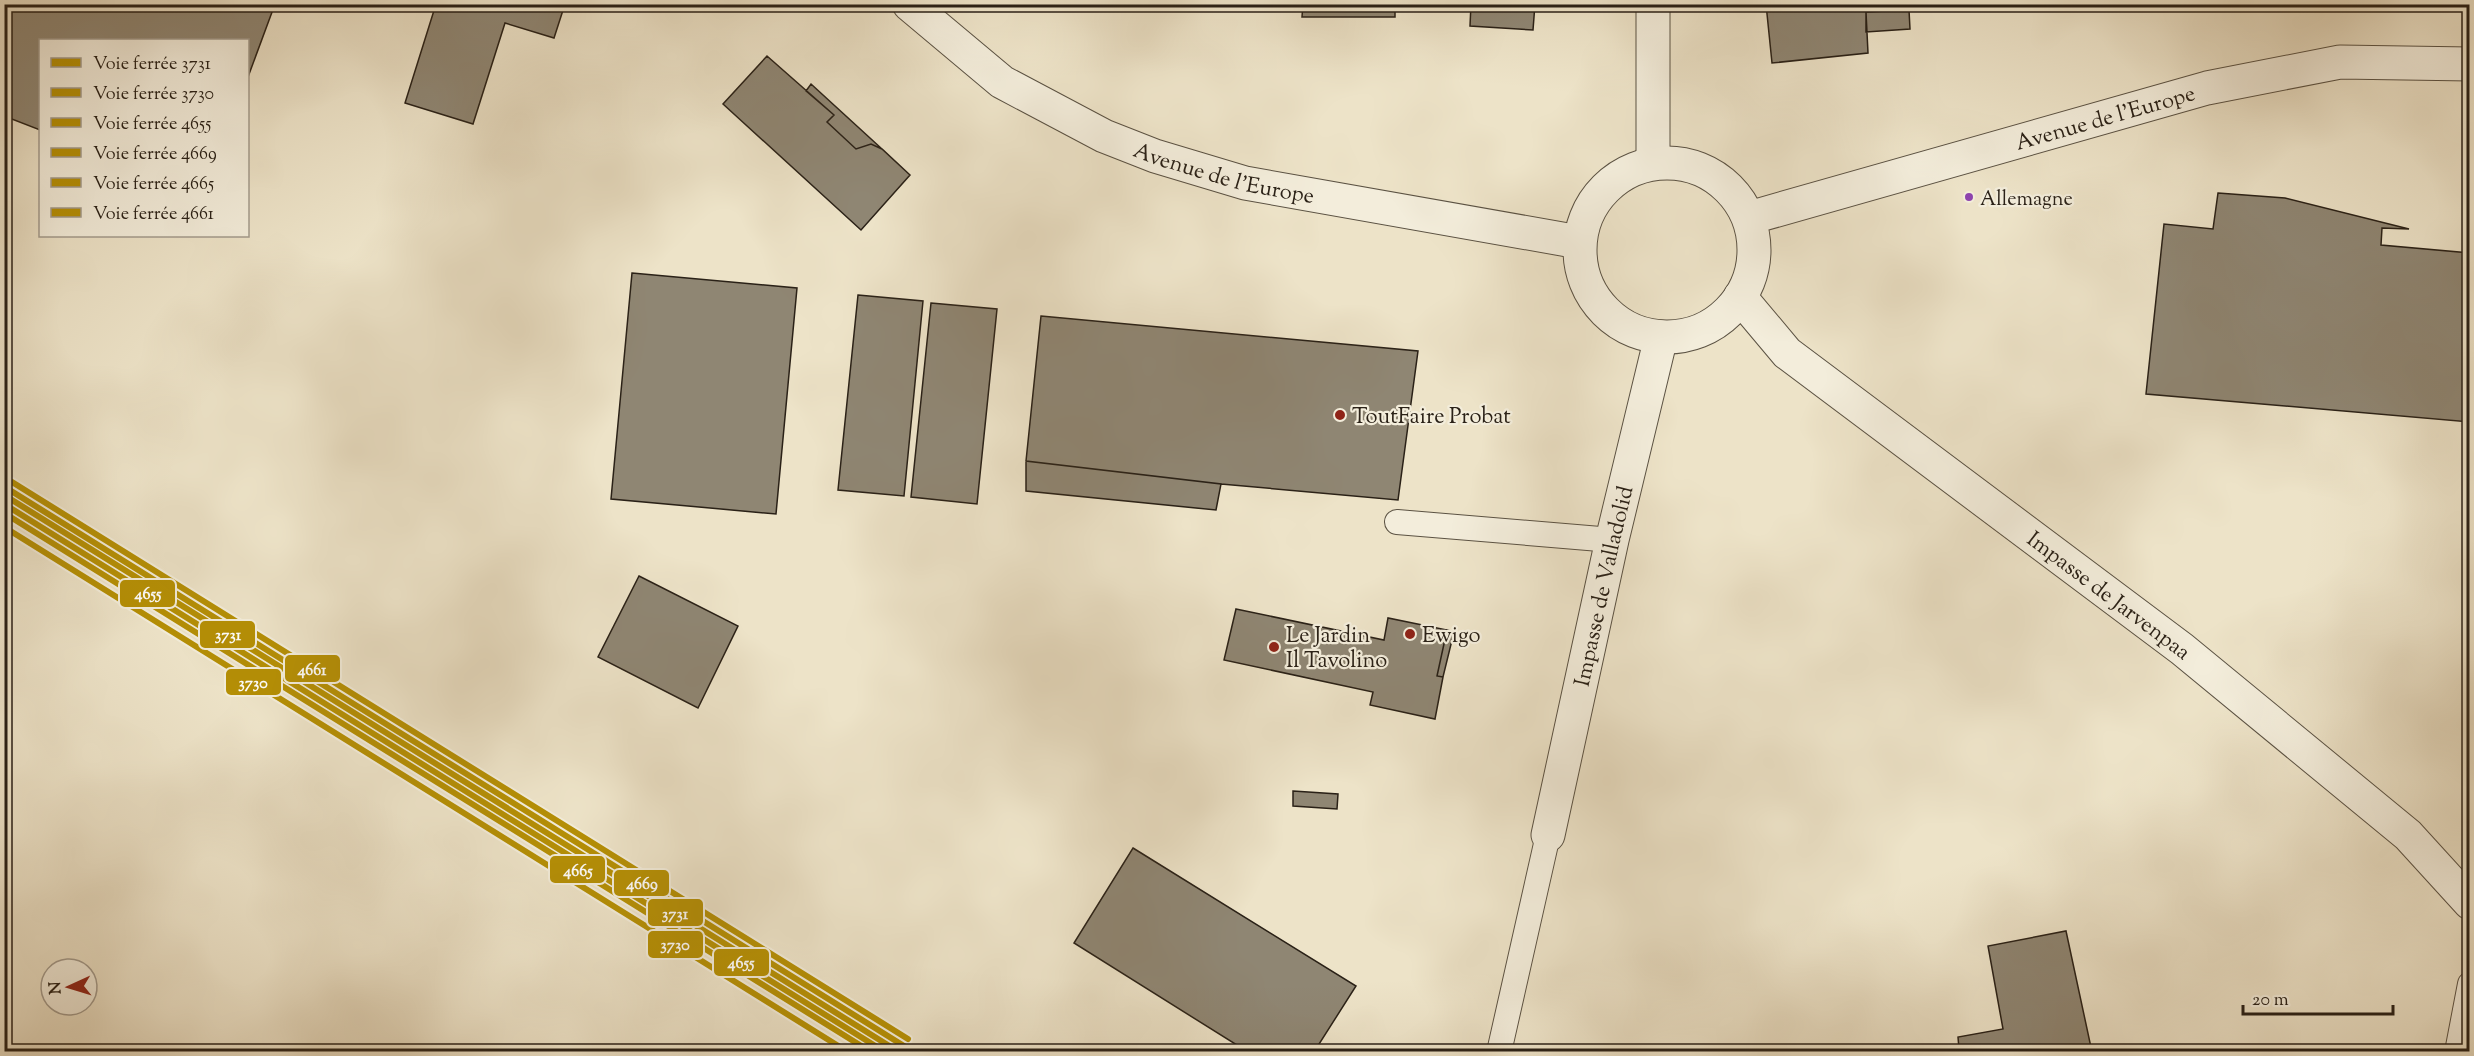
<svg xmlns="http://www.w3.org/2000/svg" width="2474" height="1056" font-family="'Sorts Mill Goudy',serif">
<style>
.building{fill:#8f8673;stroke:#2a2117;stroke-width:1.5}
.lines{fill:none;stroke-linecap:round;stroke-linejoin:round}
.service-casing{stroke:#5b5243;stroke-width:26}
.minor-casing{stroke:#5b5243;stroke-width:35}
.service{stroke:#f3eddb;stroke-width:24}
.minor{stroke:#f3eddb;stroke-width:33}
.rail-1-casing{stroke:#f3eddb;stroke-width:10}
.rail-2-casing{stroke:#f3eddb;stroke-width:10}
.rail-3-casing{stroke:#f3eddb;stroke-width:10}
.rail-4-casing{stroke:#f3eddb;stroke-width:10}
.rail-5-casing{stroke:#f3eddb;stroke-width:10}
.rail-6-casing{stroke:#f3eddb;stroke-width:10}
.rail-1{stroke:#b58f05;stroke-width:6}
.rail-2{stroke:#b58f05;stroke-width:6}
.rail-3{stroke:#b58f05;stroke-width:6}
.rail-4{stroke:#b58f05;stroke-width:6}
.rail-5{stroke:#b58f05;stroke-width:6}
.rail-6{stroke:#b58f05;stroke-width:6}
.bus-dot{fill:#8e44ad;stroke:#f3eddb;stroke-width:2}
.poi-dot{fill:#8f2418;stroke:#f3eddb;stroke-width:2}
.labels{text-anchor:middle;stroke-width:4.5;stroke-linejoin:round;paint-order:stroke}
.bus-label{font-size:20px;fill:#2a2117;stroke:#f3eddb;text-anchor:start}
.street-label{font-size:22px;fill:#2a2117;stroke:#f3eddb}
.poi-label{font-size:22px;fill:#2a2117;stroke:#f3eddb;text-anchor:start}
.line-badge{stroke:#f3eddb;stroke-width:2}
.badge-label{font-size:16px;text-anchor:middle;font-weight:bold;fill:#fff}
</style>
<rect width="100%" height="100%" fill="#ede3c8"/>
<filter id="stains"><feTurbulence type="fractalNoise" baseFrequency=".00333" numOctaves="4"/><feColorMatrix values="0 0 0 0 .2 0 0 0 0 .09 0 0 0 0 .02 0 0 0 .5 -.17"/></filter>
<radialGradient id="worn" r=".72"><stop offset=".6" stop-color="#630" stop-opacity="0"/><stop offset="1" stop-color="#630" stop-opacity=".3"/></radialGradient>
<path class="building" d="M4,4H275L248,77V40H40V130L4,116Z
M436,4H565L554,38L505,23L473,124L405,103Z
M1303,4H1395V17H1302Z
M1471,4H1535L1533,30L1470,26Z
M1766,4H1928V7L1866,12L1868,53L1772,63Z
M1909,10L1910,29L1866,32V12Z
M767,56L834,115L827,122L856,149L871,144L882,149L910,175L861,230L723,104Z
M811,84L882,149L871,144L856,149L827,122L834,115L806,91Z
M2218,193L2285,198L2409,229L2382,228L2381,245L2470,253V422L2146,394L2164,224L2213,229Z
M632,273L797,288L776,514L611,499Z
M858,295L923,301L904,496L838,490Z
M931,303L997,309L977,504L911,497Z
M1041,316L1418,351L1398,500L1221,484L1026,461Z
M1026,461L1221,484L1216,510L1026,491Z
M639,576L738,626L698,708L598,657Z
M1236,609L1384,640L1388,618L1447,630L1437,676L1443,677L1435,719L1370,705L1373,692L1224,660Z
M1447,630L1454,632L1443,677L1437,676Z
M1293,791L1338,794L1337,809L1293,806Z
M1133,848L1356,986L1314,1052H1248L1074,943Z
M2066,931L2092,1052H1970L1969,1048L1959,1049L1958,1037L2003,1029L1988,946Z
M2216,1045L2217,1052L2180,1051Z"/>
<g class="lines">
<g class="service-casing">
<path id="service" d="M1397,522L1612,540
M1499,1052L1548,835
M2457,1052L2470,984"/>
</g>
<g class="minor-casing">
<g id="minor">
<path id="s1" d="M909,4L1002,82L1104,136L1155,156L1245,183L1579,242"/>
<path d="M1653,4V162"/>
<circle cx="1667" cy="250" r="87"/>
<path id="s2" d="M1749,218L2207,88L2340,62L2470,64"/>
<path id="s3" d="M1740,297L1787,353L2182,649L2408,835L2470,903"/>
<path id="s4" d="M1548,835L1612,540L1661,337"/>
</g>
</g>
<use href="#service" class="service"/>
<use href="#minor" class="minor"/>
<g class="rail-1-casing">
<path id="rail-1" d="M4,495L899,1052"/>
</g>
<g class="rail-2-casing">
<path id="rail-2" d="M4,527L848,1052"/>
</g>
<g class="rail-3-casing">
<path id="rail-3" d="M4,504L885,1052"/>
</g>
<g class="rail-4-casing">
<path id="rail-4" d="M8,489L904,1046"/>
</g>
<g class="rail-5-casing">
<path id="rail-5" d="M4,513L871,1052"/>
</g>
<g class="rail-6-casing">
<path id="rail-6" d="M12,482L908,1039"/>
</g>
<use href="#rail-1" class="rail-1"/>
<use href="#rail-2" class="rail-2"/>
<use href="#rail-3" class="rail-3"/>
<use href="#rail-4" class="rail-4"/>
<use href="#rail-5" class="rail-5"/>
<use href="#rail-6" class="rail-6"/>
</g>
<circle class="bus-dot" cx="1969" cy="197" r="5"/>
<g class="poi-dot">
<circle cx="1340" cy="415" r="6"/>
<circle cx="1410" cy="634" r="6"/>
<circle cx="1274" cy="647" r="6"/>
</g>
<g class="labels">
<g class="bus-label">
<text x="1980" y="205">Allemagne</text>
</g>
<g class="street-label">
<text dy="8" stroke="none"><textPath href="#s2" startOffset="370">Avenue de l'Europe</textPath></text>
<text dy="8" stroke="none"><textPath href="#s1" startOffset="363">Avenue de l'Europe</textPath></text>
<text dy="8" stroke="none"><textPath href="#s4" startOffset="255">Impasse de Valladolid</textPath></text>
<text dy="8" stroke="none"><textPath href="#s3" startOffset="476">Impasse de Jarvenpaa</textPath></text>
</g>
<g class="poi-label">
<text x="1352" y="423">ToutFaire Probat</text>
<text x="1286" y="642">Le Jardin<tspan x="1286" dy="25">Il Tavolino</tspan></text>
<text x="1422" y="642">Ewigo</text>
</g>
</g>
<g class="line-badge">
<rect x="119" y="579" width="57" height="29" rx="6" fill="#b58f05"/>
<rect x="199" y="620" width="57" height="29" rx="6" fill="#b58f05"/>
<rect x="284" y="654" width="57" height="29" rx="6" fill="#b58f05"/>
<rect x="225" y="668" width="57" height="28" rx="6" fill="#b58f05"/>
<rect x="549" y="855" width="57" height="29" rx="6" fill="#b58f05"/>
<rect x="613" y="869" width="57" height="28" rx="6" fill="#b58f05"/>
<rect x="647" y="898" width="57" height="29" rx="6" fill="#b58f05"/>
<rect x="647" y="930" width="57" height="29" rx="6" fill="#b58f05"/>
<rect x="713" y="948" width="57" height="29" rx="6" fill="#b58f05"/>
</g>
<g class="badge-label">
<text x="148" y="599">4655</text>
<text x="228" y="640">3731</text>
<text x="312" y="675">4661</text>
<text x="253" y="688">3730</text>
<text x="578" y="876">4665</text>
<text x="642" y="889">4669</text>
<text x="675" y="919">3731</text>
<text x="675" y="950">3730</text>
<text x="741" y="968">4655</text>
</g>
<rect width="2474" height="1056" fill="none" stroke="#ede3c8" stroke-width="24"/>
<rect x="6" y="6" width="2462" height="1044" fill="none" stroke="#2a2117" stroke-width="3"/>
<rect x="12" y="12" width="2450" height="1032" fill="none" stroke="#2a2117" stroke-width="1.5"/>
<rect x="39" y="39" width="210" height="198" fill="#f3eddb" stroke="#a39b8d" stroke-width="1.5"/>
<rect x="51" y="58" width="30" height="9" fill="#b58f05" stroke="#a39b8d" stroke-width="1.5"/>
<text x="93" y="69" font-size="18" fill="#2a2117">Voie ferrée 3731</text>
<rect x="51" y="88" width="30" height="9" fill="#b58f05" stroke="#a39b8d" stroke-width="1.5"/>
<text x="93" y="99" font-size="18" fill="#2a2117">Voie ferrée 3730</text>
<rect x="51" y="118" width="30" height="9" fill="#b58f05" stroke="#a39b8d" stroke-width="1.5"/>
<text x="93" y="129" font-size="18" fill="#2a2117">Voie ferrée 4655</text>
<rect x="51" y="148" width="30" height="9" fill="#b58f05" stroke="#a39b8d" stroke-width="1.5"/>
<text x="93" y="159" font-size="18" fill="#2a2117">Voie ferrée 4669</text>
<rect x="51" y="178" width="30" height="9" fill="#b58f05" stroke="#a39b8d" stroke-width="1.5"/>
<text x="93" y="189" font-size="18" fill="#2a2117">Voie ferrée 4665</text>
<rect x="51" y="208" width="30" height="9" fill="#b58f05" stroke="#a39b8d" stroke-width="1.5"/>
<text x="93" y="219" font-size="18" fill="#2a2117">Voie ferrée 4661</text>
<g transform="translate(69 987) rotate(266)"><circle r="28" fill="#f3eddb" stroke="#a39b8d" stroke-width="1.5"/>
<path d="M0-4.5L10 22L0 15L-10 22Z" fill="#8f2418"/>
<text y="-9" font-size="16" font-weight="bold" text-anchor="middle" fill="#2a2117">N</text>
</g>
<path d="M2243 1005v9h150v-9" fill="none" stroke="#2a2117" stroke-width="3"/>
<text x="2252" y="1005" font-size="18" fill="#2a2117" stroke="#f3eddb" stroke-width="4.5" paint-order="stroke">20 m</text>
<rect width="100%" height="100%" filter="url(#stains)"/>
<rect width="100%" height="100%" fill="url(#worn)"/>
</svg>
